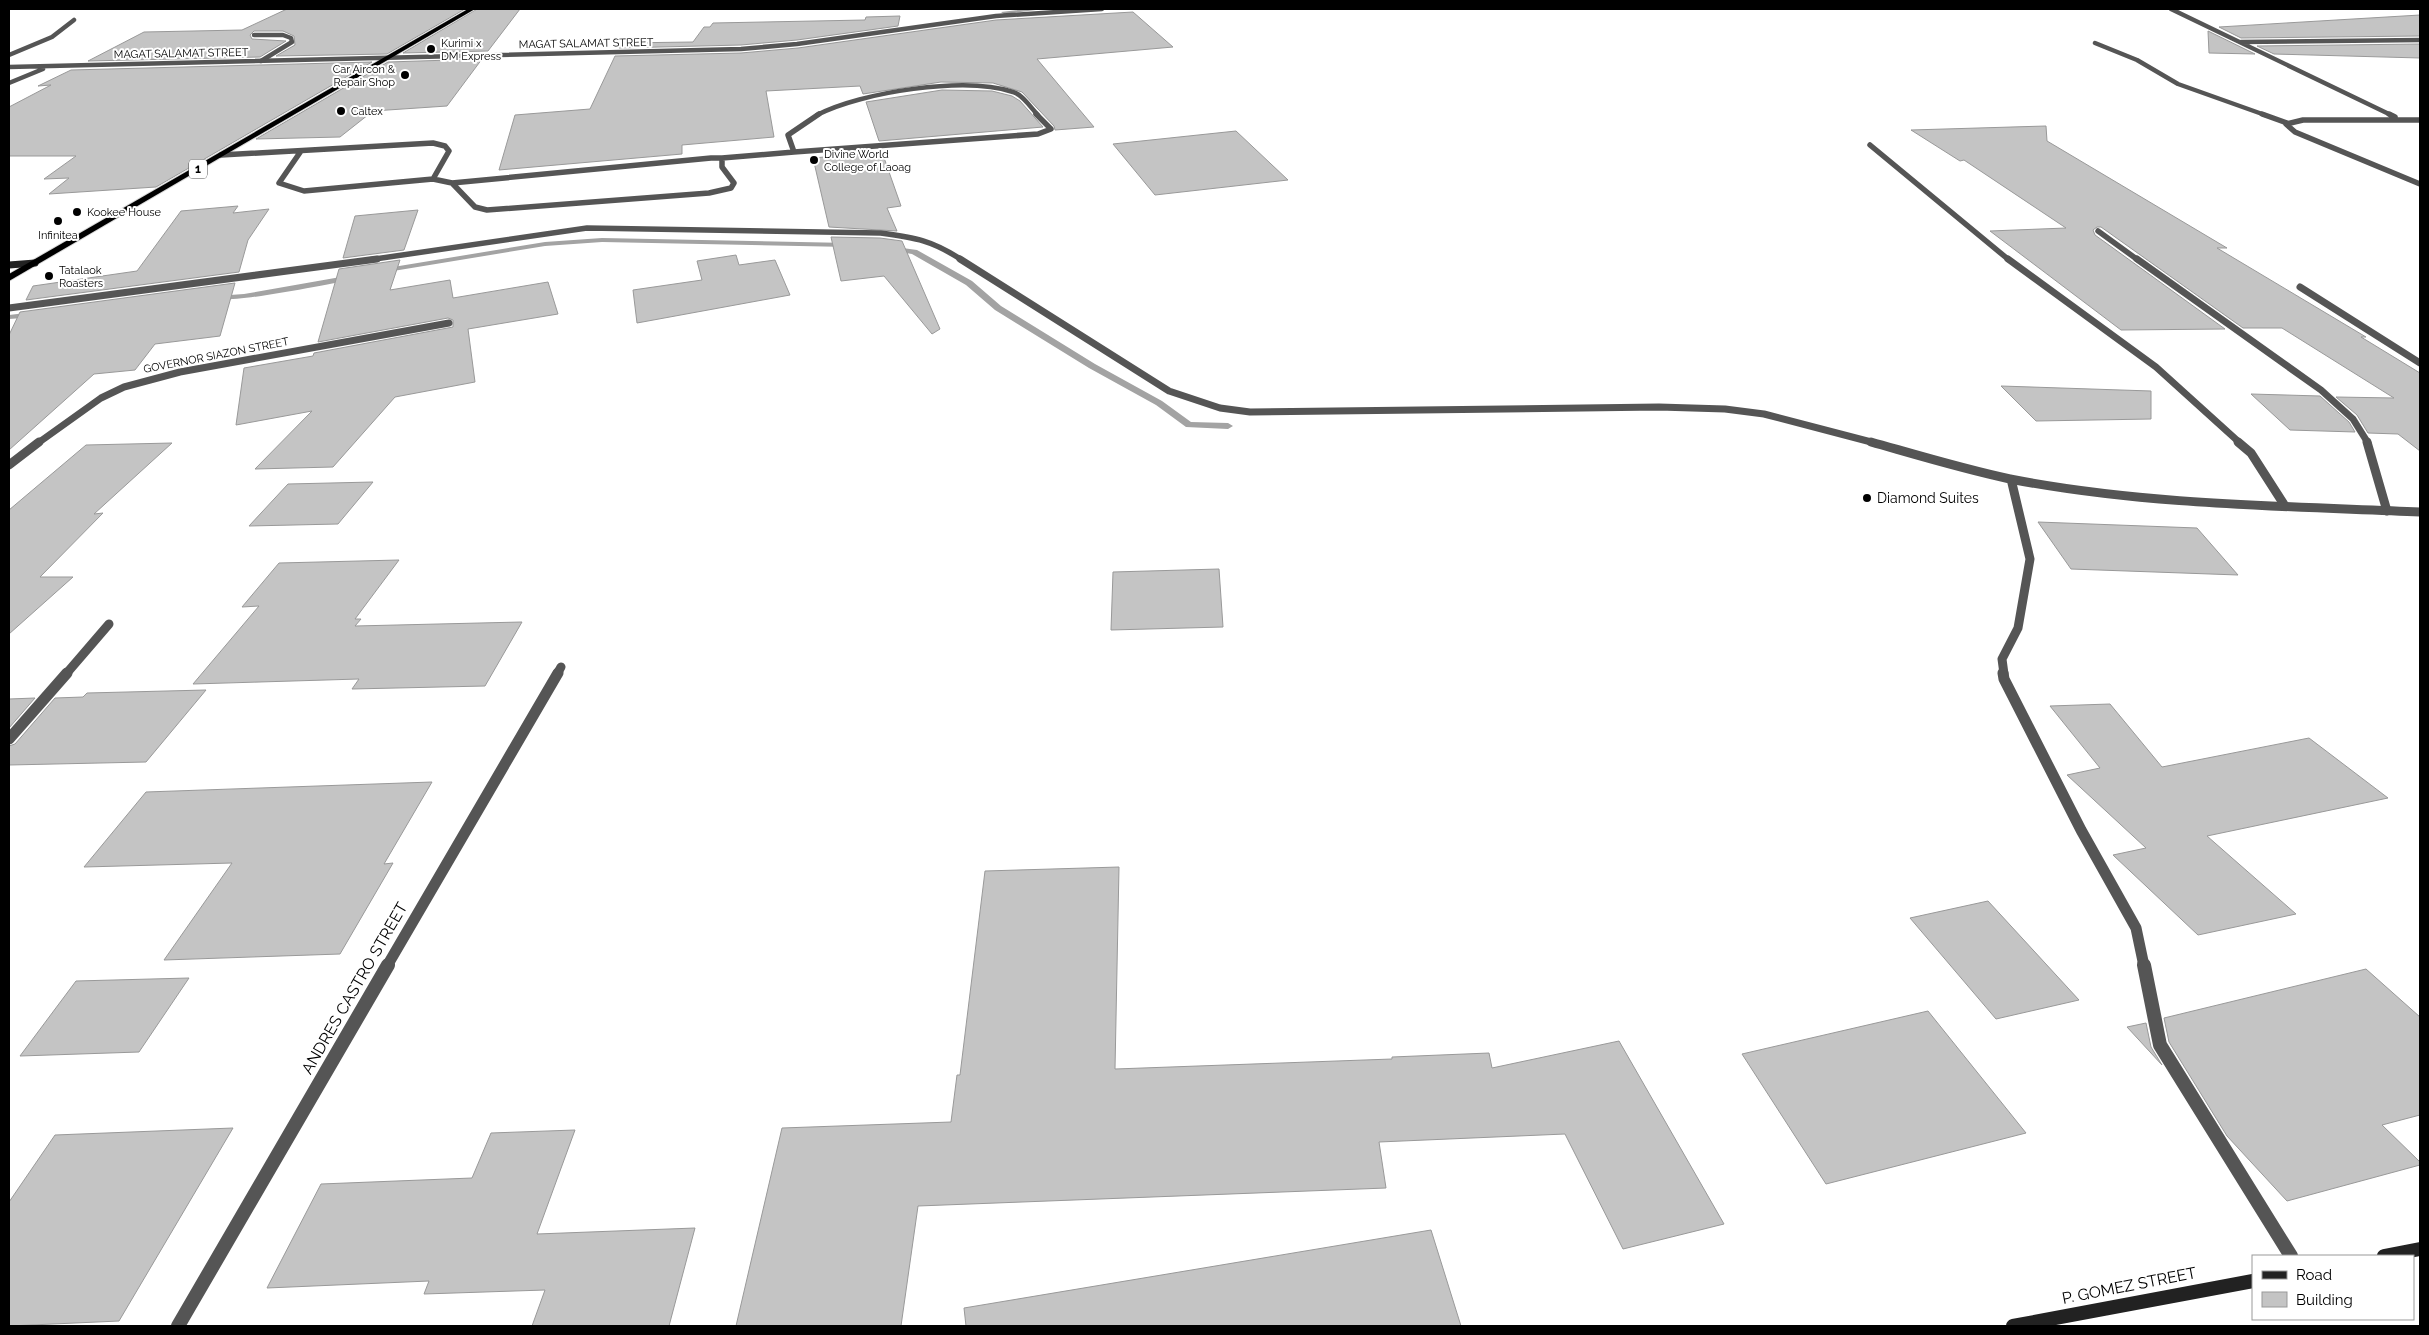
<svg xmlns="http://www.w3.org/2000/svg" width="2429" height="1335" font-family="Raleway,sans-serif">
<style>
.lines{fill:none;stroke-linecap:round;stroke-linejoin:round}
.stream{fill:#a3a3a3;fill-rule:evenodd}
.building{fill:#c4c4c4;stroke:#999}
.trunk-casing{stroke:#dbdbdb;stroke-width:2}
.service-far3{stroke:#555;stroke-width:4.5}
.service-far2{stroke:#555;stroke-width:5.5}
.service-far1{stroke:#555;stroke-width:7}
.service{stroke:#555;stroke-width:9}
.minor-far5{stroke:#555;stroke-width:4.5}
.minor-far4{stroke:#555;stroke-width:5.5}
.minor-far3{stroke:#555;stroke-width:7}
.minor-far2{stroke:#555;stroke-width:9}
.minor-far1{stroke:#555;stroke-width:11}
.minor{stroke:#555;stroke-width:14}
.secondary-far1{stroke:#222;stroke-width:7}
.secondary{stroke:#222;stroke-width:14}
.trunk{fill:#000;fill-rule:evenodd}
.poi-dot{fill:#000;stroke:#fff;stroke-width:2}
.labels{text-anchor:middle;stroke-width:4;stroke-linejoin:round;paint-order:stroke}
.far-poi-label{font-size:11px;fill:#000;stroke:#fff;text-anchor:start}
.far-street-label{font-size:11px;fill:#000;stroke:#fff}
.shield{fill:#fff;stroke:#4c4c4c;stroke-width:1}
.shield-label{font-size:12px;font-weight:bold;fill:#000}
.poi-label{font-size:14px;fill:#000;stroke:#fff;text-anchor:start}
.near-street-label{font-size:16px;fill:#000;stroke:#fff}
</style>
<rect width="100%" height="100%" fill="#fff"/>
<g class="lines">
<path class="stream" d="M1025,9H1044L1004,14L1001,12Z
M602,238L849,243L853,245L849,247L602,242L545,246L381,273L377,271L381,269L545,242Z
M888,246L917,250L972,281L1001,306L1095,364L1162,401L1191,422L1228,423L1233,426L1228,429L1186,427L1156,405L1089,368L995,310L966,285L912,254L888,250Z
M352,275L356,277L355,279C335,283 222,306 212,298L216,296L244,294Z
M34,312L37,313V317L9,319V315Z"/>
</g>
<path class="building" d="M287,9H465L387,54L276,56L295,45L294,36L283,31H254L250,35L252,39L286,41L260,57L88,61L144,32L242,30Z
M477,9H520L488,51L403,53Z
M1133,12L1173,47L1037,59L1094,127L1055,130L1054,126L1022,92L993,83L941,82L863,94L860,86L766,91L774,137L682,145V154L499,170L515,115L590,109L615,56L741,53L798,48L996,20Z
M2420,15V36L2241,38L2219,27Z
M900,16L898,26L797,40L741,45L619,48L621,43L693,42L704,27H710L713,23L865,20L866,17Z
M2208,31L2255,54L2209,53Z
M2420,44V58L2274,54L2257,46Z
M482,59L447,106L373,111L340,137L256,139L388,62Z
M372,62L156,187L49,194L69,178L44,179L76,156H9V107L51,85L38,86L71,70Z
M942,90L992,91L1012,96L1020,101L1043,127L879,141L866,102Z
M2046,126L2047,141L2227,248H2217L2366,337H2361L2420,373V451L2398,434L2368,433L2357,415L2336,397L2394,398L2282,328H2243L2101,227H2097L2093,230L2095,235L2225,329L2121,330L1990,231L2066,228L1964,160L1960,161L1911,130Z
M1236,131L1288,180L1155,195L1113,144Z
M882,152L901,206L887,208L897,231L829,227L813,158Z
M238,206L233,213L269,209L248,240L239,272L26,300L33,286L137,271L181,211Z
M418,210L404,250L343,258L355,216Z
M831,237L880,238L902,241L940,329L932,334L884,276L841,281Z
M736,255L739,265L775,260L790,295L637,323L633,290L702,280L697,261Z
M400,260L390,290L450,280L453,298L548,282L558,314L468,329L475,382L395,397L333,467L255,469L312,411L236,425L244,368L313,356L314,353L453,327V320L448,318L318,342L339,269Z
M235,283L220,336L155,344L135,370L94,374L9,450V335L20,312Z
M2001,386L2151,391V419L2036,421Z
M2251,394L2320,396L2349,422L2355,432L2290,430Z
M172,443L94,514L103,513L40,577H73L9,634V510L86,445Z
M373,482L338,524L249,526L288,484Z
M2038,522L2197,528L2238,575L2071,569Z
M399,560L355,619H361L355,626L522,622L485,686L352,689L359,679L193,684L259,606L242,607L279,563Z
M1219,569L1223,627L1111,630L1113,572Z
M206,690L146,762L9,765V746L15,744L55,698L83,697L87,693Z
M35,698L9,728V699Z
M2110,704L2162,767L2309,738L2388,798L2207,836L2296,914L2198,935L2113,855L2146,848L2067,775L2100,768L2050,706Z
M432,782L384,864L393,863L340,954L164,960L232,863L84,867L146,792Z
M1119,867L1115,1069L1392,1059V1057L1489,1053L1492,1068L1619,1041L1724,1224L1623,1249L1565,1134L1379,1142L1386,1188L918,1206L901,1326H736L782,1128L951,1122L957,1075H960L985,871Z
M1988,901L2079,1000L1996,1019L1910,918Z
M2366,969L2420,1017V1115L2382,1125L2420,1162V1165L2287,1201L2227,1136L2169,1042L2164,1018Z
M189,978L139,1052L20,1056L76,981Z
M1928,1011L2026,1133L1826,1184L1742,1054Z
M2146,1023L2151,1047L2162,1065L2127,1027Z
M233,1128L119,1321L9,1326V1202L55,1135Z
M575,1130L537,1234L695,1228L669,1326H532L545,1290L424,1294L429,1281L267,1288L321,1184L472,1178L491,1133Z
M1431,1230L1461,1326H966L964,1308Z"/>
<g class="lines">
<g class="trunk-casing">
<path id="trunk" d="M468,9H475L9,281V274Z"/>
</g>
<path class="service-far3" d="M254,35H283L291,38L292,42L261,61
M2095,43L2137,60L2178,84L2265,115
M9,55L52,37L74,20
M817,115C861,92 965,76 1013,92C1022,94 1031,108 1038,115"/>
<path class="service-far2" d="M2262,114L2287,123
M1870,145L2009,260
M301,151L279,183L304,191L433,179L452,183
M794,152L788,135L819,114
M794,152L1038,134L1051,129L1036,114
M221,155L433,143L445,146L449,151L433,179
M711,158H722V167L734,183L731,188L709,193L487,210L475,207L452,183Z
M722,158L794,152
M2098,231L2138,260"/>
<path class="service-far1" d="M2008,259L2156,367L2240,443
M2137,259L2321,390L2353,419L2368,443"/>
<path class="service" d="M2238,442L2251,453L2285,506
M2367,442L2387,511"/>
<path class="minor-far5" d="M2171,9L2391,115
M2241,42L2420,40
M9,67L741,49L797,44L996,16L1102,9
M9,83L43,69"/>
<path class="minor-far4" d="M2389,114L2395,117
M2420,120H2303L2286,124L2295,132L2420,184
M368,260L587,228L880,233C916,238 931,240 962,260"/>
<path class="minor-far3" d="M960,259L1169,391L1220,408L1250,412L1659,407L1725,409L1764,414L1875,443
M2300,287L2420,363
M9,308L377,259
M38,443L101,398L124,387L180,372L449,323"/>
<path class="minor-far2" d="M1871,442C1917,455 1963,469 2010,479C2144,505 2283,506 2420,512
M9,465L39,442
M66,674L109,624
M557,674L561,667
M2004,674L2002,659L2018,628L2030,559L2011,479"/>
<path class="minor-far1" d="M2003,673L2004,679L2081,830L2136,928L2144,966
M9,739L67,673
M387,966L558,673"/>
<path class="minor" d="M2144,965L2160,1045L2291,1256
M178,1326L388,965"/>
<path class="secondary-far1" d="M9,265L35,263"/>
<path class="secondary" d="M2384,1256L2420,1249
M2013,1326L2253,1281"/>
<use href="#trunk" class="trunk"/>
</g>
<g class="poi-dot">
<circle cx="431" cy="49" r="5"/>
<circle cx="405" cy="75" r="5"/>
<circle cx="341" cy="111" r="5"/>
<circle cx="814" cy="160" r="5"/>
<circle cx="77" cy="212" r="5"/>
<circle cx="58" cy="221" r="5"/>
<circle cx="49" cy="276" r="5"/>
<circle cx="1867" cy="498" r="5"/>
</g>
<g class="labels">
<g class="far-poi-label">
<text x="441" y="47">Kurimi x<tspan x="441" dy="13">DM Express</tspan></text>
<text x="395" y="73" text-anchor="end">Car Aircon &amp;<tspan x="395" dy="13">Repair Shop</tspan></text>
<text x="351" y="115">Caltex</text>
<text x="824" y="158">Divine World<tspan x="824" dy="13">College of Laoag</tspan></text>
<text x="87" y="216">Kookee House</text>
<text x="58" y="239" text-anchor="middle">Infinitea</text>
<text x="59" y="274">Tatalaok<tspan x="59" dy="13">Roasters</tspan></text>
</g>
<g class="far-street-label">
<text transform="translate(586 43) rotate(-1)" y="4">MAGAT SALAMAT STREET</text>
<text transform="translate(181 53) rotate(-1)" y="4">MAGAT SALAMAT STREET</text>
<text transform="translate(216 355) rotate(-11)" y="4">GOVERNOR SIAZON STREET</text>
</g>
<rect class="shield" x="189" y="159.5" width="18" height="19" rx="4"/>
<g class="shield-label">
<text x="198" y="173">1</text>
</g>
<g class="poi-label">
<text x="1877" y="503">Diamond Suites</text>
</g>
<g class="near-street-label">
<text transform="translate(354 988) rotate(-60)" y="6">ANDRES CASTRO STREET</text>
<text transform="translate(2129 1285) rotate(-11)" y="6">P. GOMEZ STREET</text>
</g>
</g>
<rect width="2429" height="1335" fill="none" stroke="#000000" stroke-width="20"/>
<rect x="2252" y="1255" width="162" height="65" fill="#ffffff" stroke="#999999"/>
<rect x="2262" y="1271" width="25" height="8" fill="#222222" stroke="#999999"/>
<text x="2296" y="1280" font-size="15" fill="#000000">Road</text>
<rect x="2262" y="1292" width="25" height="15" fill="#c4c4c4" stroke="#999999"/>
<text x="2296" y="1305" font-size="15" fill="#000000">Building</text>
</svg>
